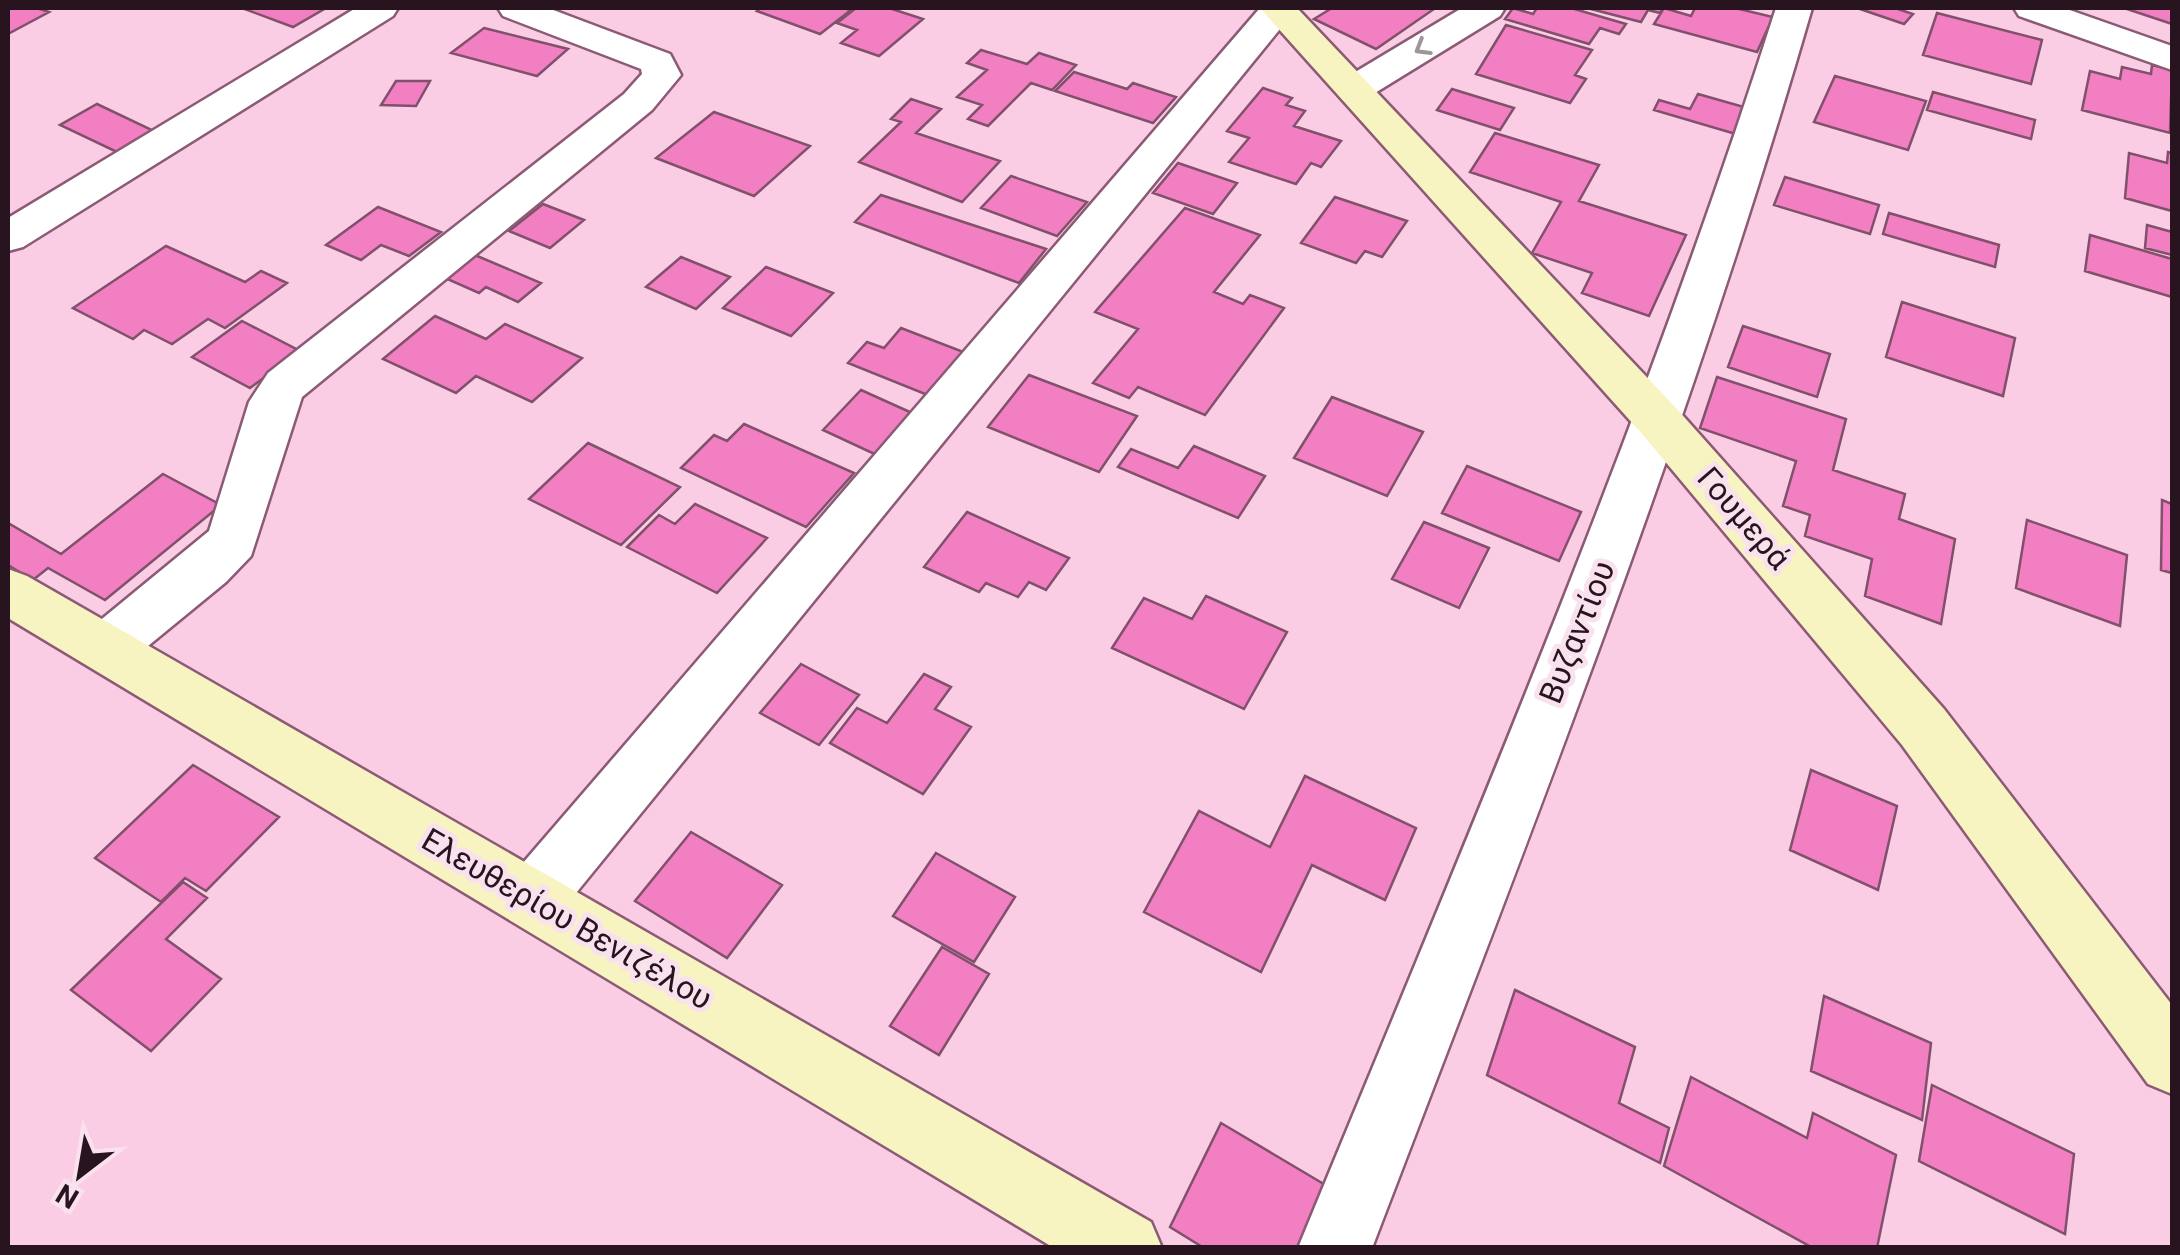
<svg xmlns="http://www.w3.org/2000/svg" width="2180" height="1255" font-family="Roboto,sans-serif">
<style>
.building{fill:#f27fc2;stroke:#81506b;stroke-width:2.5}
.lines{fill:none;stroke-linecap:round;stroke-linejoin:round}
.street-casing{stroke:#8b5a75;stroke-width:5}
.secondary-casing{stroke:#8b5a75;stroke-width:5}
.street{fill:#fff;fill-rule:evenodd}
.secondary{fill:#f8f4c2;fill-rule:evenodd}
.oneway{stroke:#9e959a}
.labels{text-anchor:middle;stroke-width:10;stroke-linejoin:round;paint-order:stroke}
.street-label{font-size:32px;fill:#28141f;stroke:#f9e2ee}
</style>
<rect width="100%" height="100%" fill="#fbcde5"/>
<path class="building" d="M8,8H37L49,12L8,34Z
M242,8H326L293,27Z
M761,8H843L851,10L820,34L757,11Z
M856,8H889L923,19L879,56L841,43L857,30L837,23Z
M1332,8H1431L1434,9L1376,49L1314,19Z
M1513,8L1533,14L1537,8H1571L1626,24L1619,34L1600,28L1589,44L1505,19Z
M1587,8H1663L1660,13L1648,10L1641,22Z
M1664,8L1691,16L1695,8H1735L1773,17L1757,52L1654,24Z
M1857,8H1895L1913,14L1904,24Z
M2124,8H2172V24Z
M1937,13L2042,40L2031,84L1923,55Z
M1506,25L1592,50L1575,75L1586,79L1570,103L1476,74Z
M484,28L568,49L537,76L451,53Z
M981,50L1027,64L1039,53L1076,65L1052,90L1031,83L988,126L968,119L982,105L957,97L987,70L967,63Z
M2152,65L2172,70L2170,133L2082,110L2090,71L2120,79L2122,67L2151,74Z
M1074,72L1127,89L1133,83L1176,97L1153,123L1055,91Z
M1835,76L1926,101L1908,150L1814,122Z
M396,81H430L416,106L381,105Z
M1263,88L1292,98L1286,105L1305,111L1294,126L1341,141L1321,167L1311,163L1296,184L1229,162L1249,138L1227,131Z
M1452,89L1514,108L1500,130L1437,110Z
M1933,92L2035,120L2031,139L1927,110Z
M1698,94L1751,109L1739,135L1654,110L1659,100L1690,109Z
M911,99L941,109L916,133L1000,161L962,202L859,162L901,122L891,119Z
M97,104L154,131L117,152L60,125Z
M714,112L810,146L754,196L656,158Z
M1495,133L1599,165L1579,201L1686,235L1649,316L1582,293L1592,273L1532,253L1561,202L1470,172Z
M2168,152L2172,153V211L2125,198L2129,153L2167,163Z
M1178,163L1237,183L1213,214L1153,193Z
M1011,176L1087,202L1057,236L981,208Z
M1785,177L1879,205L1870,234L1774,205Z
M881,195L1046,249L1019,283L855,222Z
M1335,197L1407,221L1382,257L1365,251L1356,263L1301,243Z
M543,204L584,220L550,248L509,231Z
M378,207L441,232L409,256L381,245L361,260L326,245Z
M1185,208L1260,235L1214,292L1243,304L1250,295L1284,308L1205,415L1138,387L1129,398L1093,383L1138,329L1095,312Z
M1889,213L1999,245L1995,267L1883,234Z
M2147,225L2172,232V255L2145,248Z
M2090,235L2172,259V297L2085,271Z
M166,246L245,282L261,271L287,283L225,328L208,319L172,344L144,330L133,339L73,308Z
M475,255L541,283L518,302L486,287L479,293L445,278Z
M681,257L730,277L696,309L646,287Z
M766,267L833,293L791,336L723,308Z
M1902,302L2015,338L2003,396L1886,357Z
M435,316L486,339L505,324L582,358L532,402L476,376L456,393L383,359Z
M242,321L300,351L250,388L192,357Z
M1743,326L1830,354L1817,397L1728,367Z
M901,328L966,353L930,396L848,363L867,342L884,348Z
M1029,375L1137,416L1099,472L988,427Z
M1717,377L1846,419L1833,470L1905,494L1899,519L1955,539L1941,624L1865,596L1872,559L1805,536L1810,515L1783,506L1796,461L1700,428Z
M861,390L921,417L883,458L823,430Z
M1332,397L1423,432L1387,496L1294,458Z
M744,424L854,473L806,527L681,468L714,435L727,441Z
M588,443L680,487L621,545L529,499Z
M1194,446L1265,476L1238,518L1118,467L1131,449L1178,468Z
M1467,466L1581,512L1559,561L1442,513Z
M163,474L221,505L105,600L48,568L33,580L8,565V523L61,554Z
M2162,500L2172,504V573L2161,570Z
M695,504L767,538L717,593L627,547L659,515L675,524Z
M967,512L1069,558L1046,590L1029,582L1018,597L986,583L979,592L924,567Z
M2027,520L2127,555L2120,626L2016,588Z
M1424,522L1489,548L1459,608L1392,579Z
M1206,596L1287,632L1244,709L1112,648L1144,598L1192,619Z
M801,664L859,695L819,745L760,713Z
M924,674L951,687L935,709L971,727L923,794L830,743L857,708L887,723Z
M193,765L279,817L206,891L185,878L161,902L95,858Z
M1811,770L1897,806L1878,890L1790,850Z
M1305,776L1416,828L1385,900L1312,865L1261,972L1144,912L1199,811L1270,847Z
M691,832L782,885L727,958L635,901Z
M936,853L1015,897L974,962L893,916Z
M183,882L207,898L166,939L221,979L151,1051L71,990Z
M942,947L989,974L939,1055L890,1026Z
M1515,990L1635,1047L1619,1103L1669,1128L1660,1163L1487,1075Z
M1824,996L1931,1043L1922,1120L1811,1071Z
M1691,1077L1807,1138L1813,1113L1896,1155L1877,1248H1813L1664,1166Z
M1932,1085L2074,1154L2065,1234L1919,1161Z
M1221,1123L1349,1199L1329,1248H1204L1170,1227Z"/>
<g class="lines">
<g class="street-casing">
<path id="street" d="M356,8H398L393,16L23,247L8,251V218Z
M498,8H548L670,54L681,75L652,110L302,397L251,556L226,582L126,664L106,671L86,664L78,648L86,632L209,531L249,402L268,373L624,94L642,74L641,69L503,16Z
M1260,8H1297L554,920L532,929L510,920L500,899L510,878Z
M1462,8H1505L1500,16L1370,96H1342L1337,88L1342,80Z
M1776,8H1812C1690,430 1529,837 1372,1248H1298C1467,838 1641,431 1776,8Z
M2014,8H2064L2172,46V70L2019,16Z"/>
</g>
<g class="secondary-casing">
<path id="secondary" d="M1260,8H1297L1677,409L1944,709L2172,1005V1094L2148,1084L1902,745L1643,435Z
M8,569L27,576L1151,1222L1162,1248H1054L8,618Z"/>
</g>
<use href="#street" class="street"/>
<use href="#secondary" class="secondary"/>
</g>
<defs><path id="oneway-chevron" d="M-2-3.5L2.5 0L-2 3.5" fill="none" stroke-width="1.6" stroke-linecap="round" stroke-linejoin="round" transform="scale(2.5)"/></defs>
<use class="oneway" href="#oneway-chevron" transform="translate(1422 48) rotate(149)"/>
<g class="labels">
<g class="street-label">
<text transform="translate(1744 518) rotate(49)" y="11">Γουμερά</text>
<text transform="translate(1577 632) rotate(-68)" y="11">Βυζαντίου</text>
<text transform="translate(567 919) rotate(30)" y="11">Ελευθερίου Βενιζέλου</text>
</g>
</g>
<rect width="2180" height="1255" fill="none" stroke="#28141f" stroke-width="20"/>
<g transform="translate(80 1175) rotate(211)" stroke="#f9e2ee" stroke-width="8" paint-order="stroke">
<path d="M0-8L18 38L0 25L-18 38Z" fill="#28141f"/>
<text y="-15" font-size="28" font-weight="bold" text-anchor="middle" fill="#28141f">N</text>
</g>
</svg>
